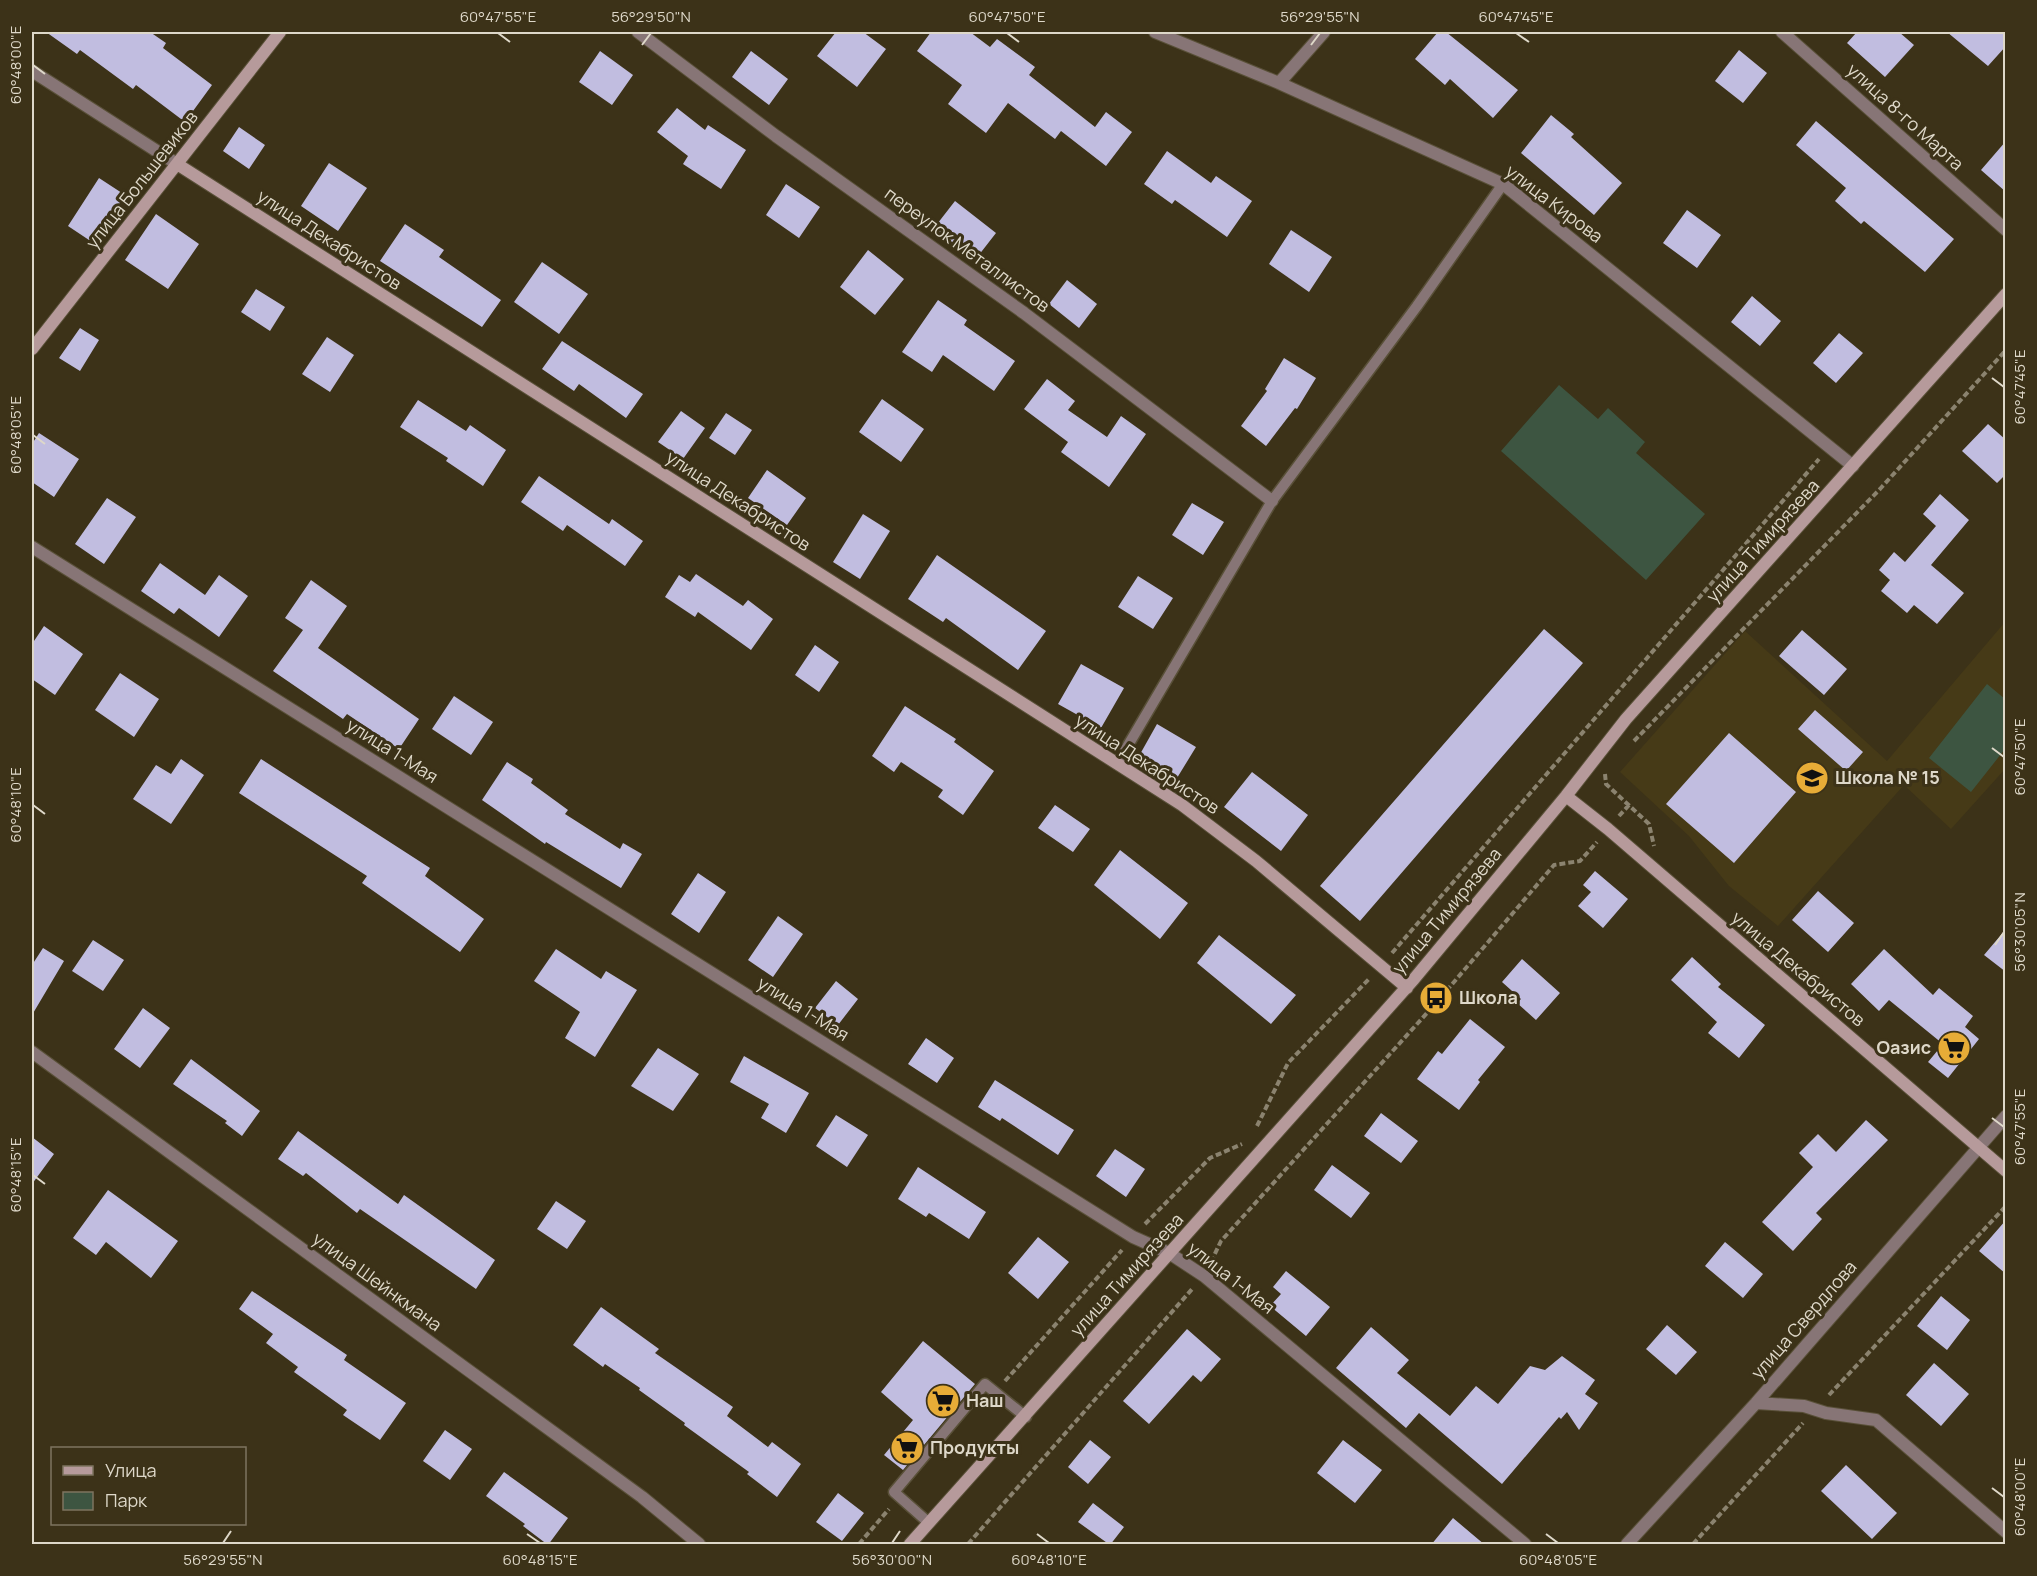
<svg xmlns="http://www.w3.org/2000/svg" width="2037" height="1576" font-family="Manrope,sans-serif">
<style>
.built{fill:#463a17}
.green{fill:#3d5541}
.building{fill:#c1bde0}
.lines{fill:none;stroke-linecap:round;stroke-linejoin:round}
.lane-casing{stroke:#595038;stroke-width:13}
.street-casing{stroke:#595038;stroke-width:14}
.secondary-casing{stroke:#595038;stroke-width:14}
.path{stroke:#8b836f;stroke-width:4;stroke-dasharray:6 3;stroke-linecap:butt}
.lane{stroke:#877576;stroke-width:10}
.street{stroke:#877576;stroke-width:12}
.secondary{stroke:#b69a9b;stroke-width:12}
.ticks{fill:none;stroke:#ded8c9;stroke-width:2}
.labels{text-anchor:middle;stroke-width:6;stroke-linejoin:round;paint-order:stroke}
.street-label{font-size:18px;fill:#ded8c9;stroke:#3c3218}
.poi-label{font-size:18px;font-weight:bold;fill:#ded8c9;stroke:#3c3218;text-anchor:start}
.neatline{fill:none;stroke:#ded8c9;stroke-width:2}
.ticks-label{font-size:15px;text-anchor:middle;fill:#ded8c9}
</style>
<rect width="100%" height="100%" fill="#3c3218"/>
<path class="built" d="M2005,622V769L1951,829L1904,785L1778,926L1729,886L1689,836L1620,772L1745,631L1887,761Z"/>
<path class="green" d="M1559,385L1598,419L1608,408L1645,442L1636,453L1705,514L1646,580L1501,451Z
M1987,684L2005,699V749L1971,792L1929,758Z"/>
<path class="building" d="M46,32H150L166,43L163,48L212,85L185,122L136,85L133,89L80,50L77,54Z
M836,32H863L886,49L857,87L817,56Z
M931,32H970L990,47L997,39L1035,67L1029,75L1095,127L1106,112L1132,132L1106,166L1061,131L1055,139L1008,103L986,133L948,104L962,85L917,51Z
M1438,32H1446L1518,90L1493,118L1450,79L1445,85L1415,59Z
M1857,32H1899L1914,45L1885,77L1847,43Z
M1947,32H2006V46L1988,66Z
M1739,50L1767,73L1743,103L1715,81Z
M600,51L633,75L612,105L579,82Z
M751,51L788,79L769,105L732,77Z
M677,108L705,130L708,125L746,150L721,189L683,164L688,156L657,132Z
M1551,115L1574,134L1571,137L1622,183L1594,215L1521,153Z
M1816,121L1954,239L1925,272L1864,221L1861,224L1835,201L1846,188L1796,145Z
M239,127L265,145L249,169L223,151Z
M2006,141V192L1981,170Z
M1167,151L1211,183L1216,176L1252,201L1227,237L1175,200L1172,204L1144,184Z
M329,163L367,188L338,231L301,206Z
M99,178L125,195L97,240H89L68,226Z
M786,184L820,207L799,238L766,215Z
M955,201L996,233L975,260L934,228Z
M1687,210L1721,235L1697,268L1663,243Z
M156,214L199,244L168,289L125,260Z
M405,224L444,250L439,257L501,300L482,327L380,261Z
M1291,230L1332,257L1309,292L1269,264Z
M868,250L904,279L875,315L840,287Z
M542,262L588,294L559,334L514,302Z
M1067,280L1097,304L1079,328L1049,304Z
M256,289L285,307L270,331L241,312Z
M1752,296L1781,321L1760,346L1731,322Z
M938,300L967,320L964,325L1015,361L994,391L943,355L932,372L902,352Z
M80,328L99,340L80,371L59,358Z
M1839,333L1863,353L1836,383L1813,363Z
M327,337L354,355L330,392L302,374Z
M562,341L643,394L626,418L579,384L574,391L542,369Z
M1284,358L1316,378L1297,409L1295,408L1266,446L1241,426L1267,391L1265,389Z
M1047,379L1075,401L1068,410L1107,437L1121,416L1146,434L1109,487L1061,452L1068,442L1024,409Z
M882,399L924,429L901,462L859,432Z
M418,400L466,431L470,425L506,450L483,486L446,461L448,458L400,427Z
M681,411L705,428L683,459L658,442Z
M726,413L752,430L735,455L709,438Z
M1988,424L2006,440V474L1997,483L1962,451Z
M39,433L79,459L54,497L32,482V444Z
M767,470L806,498L787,525L748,498Z
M539,476L609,524L612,519L643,541L625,566L567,525L563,531L521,502Z
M1940,494L1969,520L1931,565L1964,593L1937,624L1914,605L1907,613L1881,591L1890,580L1879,570L1894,552L1905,562L1936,526L1923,514Z
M107,498L136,517L104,564L75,544Z
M1192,503L1224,522L1203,555L1172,535Z
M863,514L890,531L860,579L833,562Z
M937,555L1046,631L1018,670L946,618L943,622L908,599Z
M160,563L205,595L219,575L248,596L219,637L179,608L174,614L141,591Z
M696,574L743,606L748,600L773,619L751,650L698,612L695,617L665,597L679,575L690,582Z
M1138,576L1173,598L1153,629L1118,607Z
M311,580L347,606L318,648L419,719L399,749L347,714L343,719L273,671L303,630L285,618Z
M44,626L83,654L55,695L32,679V644Z
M1544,629L1583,663L1360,921L1320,886Z
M1802,630L1847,669L1824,695L1779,656Z
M815,645L839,662L819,692L795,675Z
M1081,664L1124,688L1101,728L1058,704Z
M120,673L159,699L134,737L95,710Z
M454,696L493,722L471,755L432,729Z
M905,706L956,739L954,742L994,771L963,815L938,797L943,790L901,762L894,772L872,756Z
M1815,710L1863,752L1846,771L1798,729Z
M1157,724L1196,747L1177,778L1139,756Z
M1729,733L1796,792L1734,863L1666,804Z
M181,759L204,775L171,824L133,799L156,765L171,774Z
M261,759L430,868L425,876L484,919L460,952L362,883L367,876L239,793Z
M507,762L533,779L531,783L568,810L565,814L620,849L623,843L642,854L621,888L546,842L545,844L482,800Z
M1252,772L1308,815L1281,851L1224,807Z
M1055,805L1090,829L1073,852L1038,828Z
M1120,850L1188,903L1160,939L1094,885Z
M1595,871L1628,899L1603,928L1578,906L1591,892L1583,885Z
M698,873L726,892L699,933L671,914Z
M1818,891L1854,923L1828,952L1792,920Z
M778,916L803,934L773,977L748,960Z
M2006,929V972L1984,955Z
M1219,935L1296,995L1271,1024L1197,963Z
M93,940L124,960L103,991L72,971Z
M43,948L64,961L32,1015V965Z
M556,949L601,979L606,971L637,990L595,1057L565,1038L580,1012L534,981Z
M1884,949L1933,995L1939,988L1973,1016L1965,1027L1979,1039L1948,1078L1928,1062L1943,1044L1889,1000L1879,1011L1851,984Z
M1692,957L1721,984L1718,987L1765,1025L1739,1058L1708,1033L1717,1022L1671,980Z
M1522,959L1560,993L1536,1020L1517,1003L1521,999L1502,982Z
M836,981L858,999L838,1025L815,1008Z
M143,1008L170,1028L140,1068L114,1049Z
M1470,1019L1505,1047L1478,1080L1480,1082L1459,1110L1417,1079L1438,1051L1442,1054Z
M926,1038L954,1058L937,1083L908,1064Z
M658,1048L699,1074L673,1111L631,1086Z
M744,1056L809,1093L786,1133L761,1118L769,1104L730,1082Z
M191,1059L260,1111L242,1136L225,1123L227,1121L173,1084Z
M995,1080L1074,1130L1058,1155L1002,1118L1000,1121L978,1107Z
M1381,1113L1418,1141L1401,1163L1364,1136Z
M836,1115L868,1135L847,1167L816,1146Z
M1866,1120L1888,1140L1816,1213L1822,1219L1793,1251L1762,1222L1813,1167L1799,1153L1818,1134L1836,1152Z
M298,1131L398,1204L404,1195L495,1260L476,1289L360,1209L357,1213L306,1173L303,1176L278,1159Z
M32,1137L54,1154L32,1184Z
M1115,1149L1145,1169L1126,1197L1096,1176Z
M1332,1165L1370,1193L1351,1218L1314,1190Z
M918,1167L986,1212L969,1239L929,1213L926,1217L898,1199Z
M108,1190L178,1241L151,1278L106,1242L96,1255L73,1238Z
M556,1201L586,1221L567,1249L537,1229Z
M2006,1220V1274L1979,1251Z
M1038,1237L1069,1262L1038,1299L1008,1273Z
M1725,1242L1763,1274L1743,1298L1705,1266Z
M1286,1271L1330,1307L1306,1336L1270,1306L1281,1294L1273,1287Z
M252,1291L347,1355L344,1360L406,1403L380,1440L343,1415L347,1410L294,1372L298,1367L266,1343L273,1334L239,1309Z
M1941,1296L1970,1320L1947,1350L1917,1326Z
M601,1307L659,1349L655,1353L733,1407L727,1416L768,1447L772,1442L801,1464L777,1497L747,1474L749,1472L684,1425L685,1423L639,1390L640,1388L605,1364L603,1367L573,1345Z
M1667,1325L1697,1352L1676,1375L1646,1349Z
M1371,1327L1409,1360L1397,1373L1450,1416L1476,1386L1498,1404L1530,1366L1545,1370L1562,1356L1595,1380L1585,1394L1598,1403L1579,1430L1567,1412L1561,1419L1559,1417L1502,1484L1419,1413L1406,1428L1336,1368Z
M1187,1329L1221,1359L1201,1382L1193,1375L1149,1424L1123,1401Z
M923,1341L975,1384L903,1470L884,1455L913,1420L881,1392Z
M1934,1363L1969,1394L1941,1426L1906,1395Z
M445,1430L472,1449L450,1480L423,1461Z
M1090,1440L1111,1457L1088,1484L1068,1467Z
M1343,1440L1382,1470L1355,1503L1317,1473Z
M1846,1465L1897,1513L1872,1539L1821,1491Z
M504,1472L568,1518L548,1545L523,1526L525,1524L486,1496Z
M838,1493L864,1513L842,1541L816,1522Z
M1093,1503L1124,1527L1110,1545L1078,1522Z
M1453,1518L1485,1545H1431Z"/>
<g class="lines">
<g class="lane-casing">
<path id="lane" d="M1117,764L1272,501L1417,306L1503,184
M929,1523L894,1492L985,1384L1026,1417"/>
</g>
<g class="street-casing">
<path id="street" d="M638,32L776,136L1024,313L1272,501
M1155,32L1279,83L1503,184L1853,466
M1782,32L2006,230
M32,71L177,164
M1279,83L1324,32
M32,547L1133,1237L1169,1253L1204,1276L1525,1544
M32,1052L642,1497L699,1544
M1756,1403L1804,1406L1826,1413L1876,1420L2006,1532
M1627,1544L1756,1403L2006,1116"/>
</g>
<g class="secondary-casing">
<path id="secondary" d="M177,164L1182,805L1256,861L1407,988
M32,349L280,32
M1566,796L1608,829L2006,1171
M910,1544L1414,979L1566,796L1626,719L2006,294"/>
</g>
<path class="path" d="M1634,741L1880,489L2006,350
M1605,774L1606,784L1649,824L1654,846
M1619,816L1629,805
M1392,953L1819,459
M1257,1126L1288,1063L1369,979
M1145,1224L1210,1158L1242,1144
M1211,1262L1221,1241L1436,1003L1554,865L1580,861L1597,842
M1005,1381L1122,1250
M1829,1395L2006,1206
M859,1544L889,1509
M968,1544L1193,1288
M1693,1544L1803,1423"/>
<use href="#lane" class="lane"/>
<use href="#street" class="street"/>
<use href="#secondary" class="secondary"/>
</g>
<path class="ticks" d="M498,33L510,42M1007,33L1019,42M1516,33L1529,42M642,45L651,33M1311,45L1320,33M33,65L45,74M1992,378L2004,387M33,435L45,444M1992,748L2004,757M33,805L45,814M1995,945L2004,932M1992,1118L2004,1127M33,1175L45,1184M1992,1488L2004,1497M527,1534L540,1543M1037,1534L1049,1543M1546,1534L1558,1543M223,1543L231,1531M892,1543L900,1531"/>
<defs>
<g id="school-disc" transform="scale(1.725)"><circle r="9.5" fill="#e7ac37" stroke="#3c3218"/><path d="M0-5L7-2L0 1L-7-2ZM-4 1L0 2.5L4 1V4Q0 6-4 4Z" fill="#111"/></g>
<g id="bus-disc" transform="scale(1.725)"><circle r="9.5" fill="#e7ac37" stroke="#3c3218"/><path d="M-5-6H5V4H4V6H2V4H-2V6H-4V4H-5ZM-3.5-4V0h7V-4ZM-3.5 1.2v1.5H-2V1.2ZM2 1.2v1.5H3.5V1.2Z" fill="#111"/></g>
<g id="supermarket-disc" transform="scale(1.725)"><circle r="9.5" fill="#e7ac37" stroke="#3c3218"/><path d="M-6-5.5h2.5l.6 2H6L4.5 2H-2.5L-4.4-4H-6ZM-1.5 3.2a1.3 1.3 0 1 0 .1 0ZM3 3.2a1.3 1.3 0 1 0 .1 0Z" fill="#111"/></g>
</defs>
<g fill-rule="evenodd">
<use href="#school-disc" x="1812" y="778"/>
<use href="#bus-disc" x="1436" y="998"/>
<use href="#supermarket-disc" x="1954" y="1048"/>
<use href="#supermarket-disc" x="943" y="1401"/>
<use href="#supermarket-disc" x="907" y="1448"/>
</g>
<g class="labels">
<g class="street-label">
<text transform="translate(1905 117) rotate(42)" y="6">улица 8-го Марта</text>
<text transform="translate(142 180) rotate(-52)" y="6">улица Большевиков</text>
<text transform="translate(1554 204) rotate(37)" y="6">улица Кирова</text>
<text transform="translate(329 240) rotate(33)" y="6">улица Декабристов</text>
<text transform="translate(967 250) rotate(36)" y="6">переулок Металлистов</text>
<text transform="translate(738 501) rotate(33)" y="6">улица Декабристов</text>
<text transform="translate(1763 541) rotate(-48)" y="6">улица Тимирязева</text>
<text transform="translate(392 751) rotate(32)" y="6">улица 1-Мая</text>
<text transform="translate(1147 764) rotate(33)" y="6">улица Декабристов</text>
<text transform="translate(1447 911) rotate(-50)" y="6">улица Тимирязева</text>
<text transform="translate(1798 969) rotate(40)" y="6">улица Декабристов</text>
<text transform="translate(803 1009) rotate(32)" y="6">улица 1-Мая</text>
<text transform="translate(1127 1275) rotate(-48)" y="6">улица Тимирязева</text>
<text transform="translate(1231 1278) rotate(38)" y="6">улица 1-Мая</text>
<text transform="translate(377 1282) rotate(36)" y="6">улица Шейнкмана</text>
<text transform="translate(1804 1320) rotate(-49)" y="6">улица Свердлова</text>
</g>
<g class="poi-label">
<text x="1835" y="784">Школа № 15</text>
<text x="1459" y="1004">Школа</text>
<text x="1931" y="1054" text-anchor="end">Оазис</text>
<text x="966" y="1407">Наш</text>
<text x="930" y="1454">Продукты</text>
</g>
</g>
<rect width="2037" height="1576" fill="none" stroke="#3c3218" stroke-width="66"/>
<rect x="51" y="1447" width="195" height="78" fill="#3c3218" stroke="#7d745f" stroke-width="1.5"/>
<rect x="63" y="1466" width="30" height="9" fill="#b69a9b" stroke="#7d745f" stroke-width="1.5"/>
<text x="105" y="1477" font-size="18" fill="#ded8c9">Улица</text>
<rect x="63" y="1492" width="30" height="18" fill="#3d5541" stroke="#7d745f" stroke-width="1.5"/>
<text x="105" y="1507" font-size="18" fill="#ded8c9">Парк</text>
<rect x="33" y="33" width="1971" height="1510" class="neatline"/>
<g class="ticks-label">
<text x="498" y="22">60°47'55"E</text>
<text x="651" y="22">56°29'50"N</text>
<text x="1007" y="22">60°47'50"E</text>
<text x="1320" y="22">56°29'55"N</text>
<text x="1516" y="22">60°47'45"E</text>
<text transform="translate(16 65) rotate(-90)" y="5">60°48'00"E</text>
<text transform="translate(2020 387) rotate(-90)" y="5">60°47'45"E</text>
<text transform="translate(16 435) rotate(-90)" y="5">60°48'05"E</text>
<text transform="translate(2020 757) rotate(-90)" y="5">60°47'50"E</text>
<text transform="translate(16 805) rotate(-90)" y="5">60°48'10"E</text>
<text transform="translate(2020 932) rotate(-90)" y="5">56°30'05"N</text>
<text transform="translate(2020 1127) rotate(-90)" y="5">60°47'55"E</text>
<text transform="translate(16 1175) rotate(-90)" y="5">60°48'15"E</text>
<text transform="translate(2020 1497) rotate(-90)" y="5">60°48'00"E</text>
<text x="223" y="1565">56°29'55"N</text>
<text x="540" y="1565">60°48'15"E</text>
<text x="892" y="1565">56°30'00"N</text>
<text x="1049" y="1565">60°48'10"E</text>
<text x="1558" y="1565">60°48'05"E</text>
</g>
</svg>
